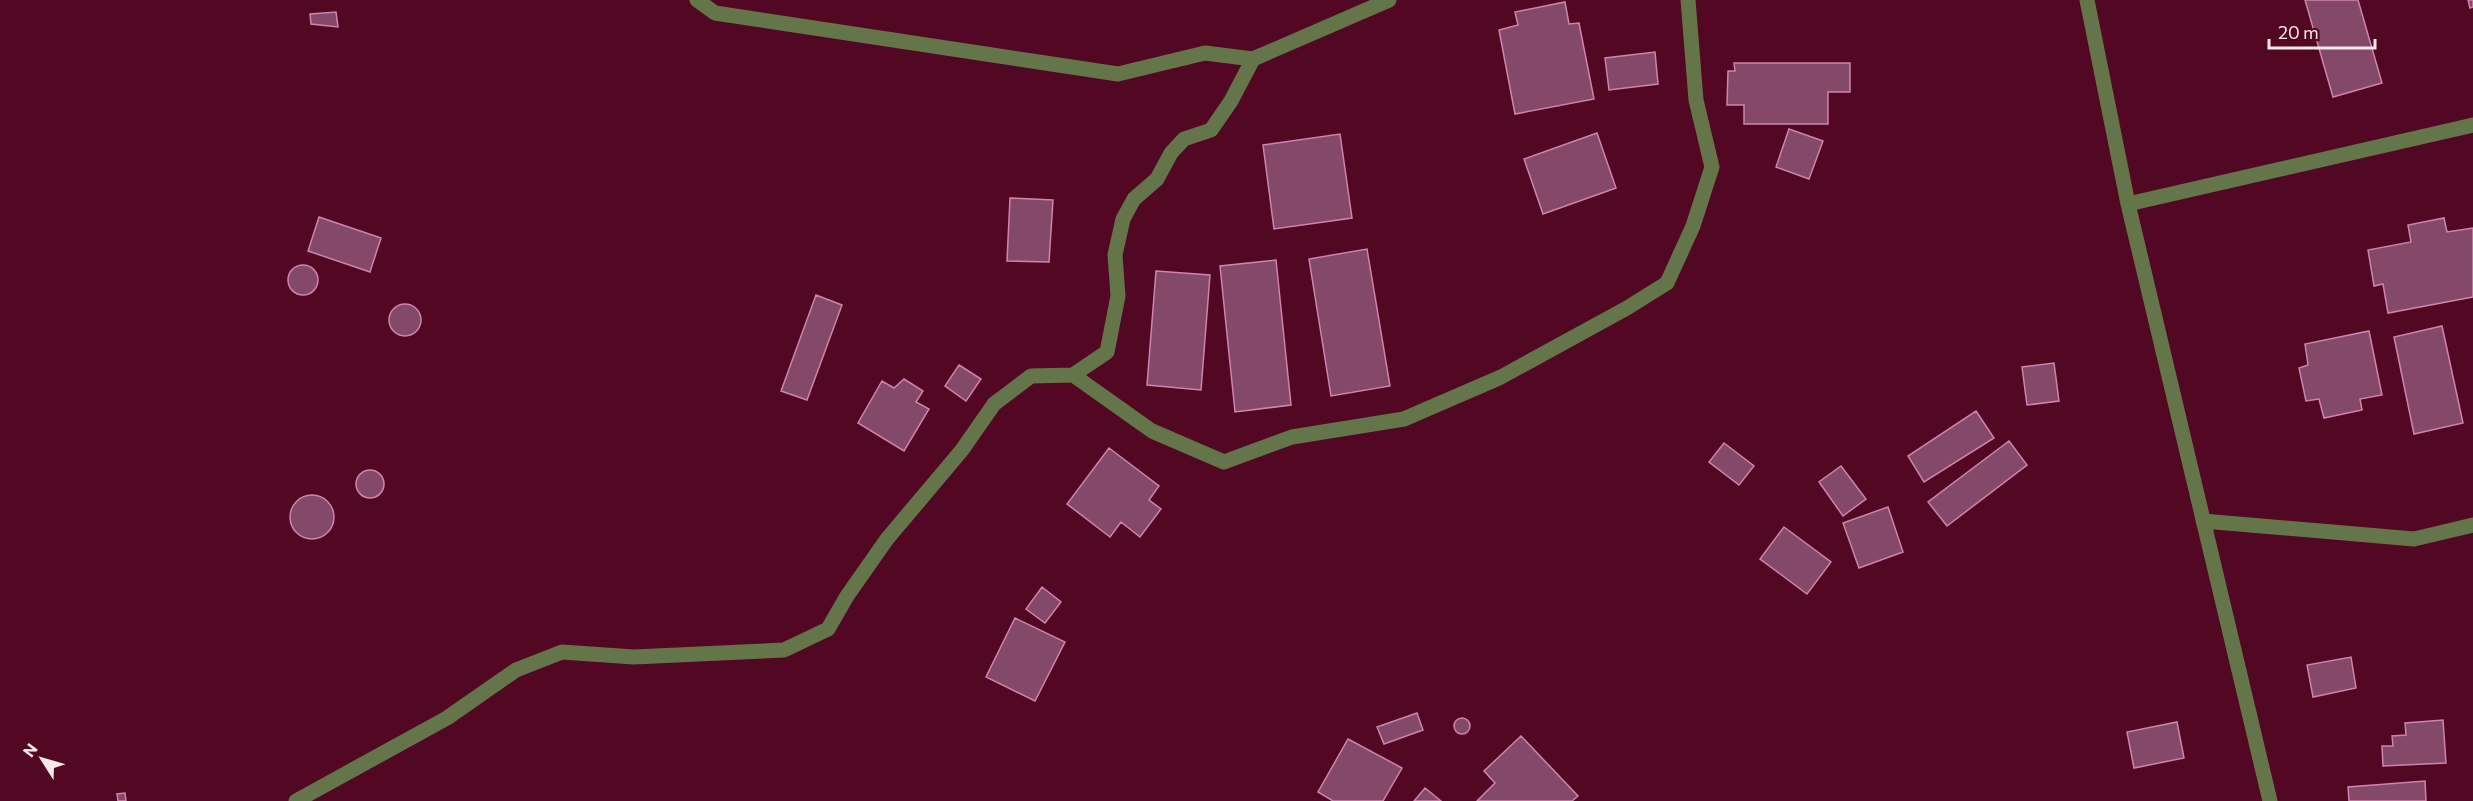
<svg xmlns="http://www.w3.org/2000/svg" width="2473" height="801" font-family="Commissioner,sans-serif">
<style>
.building{fill:#844869;stroke:#d084ad;stroke-width:1.5}
.lines{fill:none;stroke-linecap:round;stroke-linejoin:round}
.minor{stroke:#637549;stroke-width:15}
</style>
<rect width="100%" height="100%" fill="#520722"/>
<path class="building" d="M2305,0H2358L2382,83L2333,97Z
M2468,0H2473V7L2470,8Z
M1565,2L1569,24L1579,23L1594,99L1515,114L1499,30L1518,25L1515,12Z
M336,12L338,27L311,24L310,14Z
M1655,52L1658,84L1609,90L1605,58Z
M1734,63H1850V92H1828V124H1744V105H1727L1728,71H1735Z
M1789,129L1823,141L1809,179L1776,167Z
M1597,133L1616,188L1543,214L1524,159Z
M1340,134L1352,218L1274,229L1263,145Z
M1010,198L1053,200L1049,262L1007,261Z
M319,217L381,238L370,272L308,251Z
M2444,218L2447,232L2473,228V297L2388,313L2383,284L2374,286L2368,250L2411,242L2408,225Z
M1367,249L1390,386L1331,396L1309,259Z
M1276,260L1291,405L1235,412L1220,266Z
M288 280a15 15 0 1 1 30 0a15 15 0 1 1-30 0Z
M1156,271L1210,275L1201,390L1147,385Z
M816,295L842,305L807,400L781,391Z
M389 320a16 16 0 1 1 32 0a16 16 0 1 1-32 0Z
M2442,326L2463,423L2414,434L2394,337Z
M2369,331L2382,395L2360,399L2362,410L2324,418L2319,399L2306,401L2299,368L2308,365L2305,344Z
M2054,363L2059,401L2027,405L2022,367Z
M959,365L981,379L966,401L945,386Z
M904,379L923,391L916,402L929,409L904,451L858,423L882,381L894,388Z
M1976,411L1994,438L1924,482L1908,456Z
M2009,441L2027,465L1947,526L1928,502Z
M1724,443L1754,466L1739,485L1709,462Z
M1109,448L1159,486L1149,500L1161,509L1140,537L1121,522L1110,537L1067,504Z
M1841,466L1866,499L1843,516L1819,482Z
M356 484a14 14 0 1 1 28 0a14 14 0 1 1-28 0Z
M290 517a22 22 0 1 1 44 0a22 22 0 1 1-44 0Z
M1888,507L1903,552L1859,568L1843,523Z
M1784,527L1831,562L1807,594L1760,559Z
M1042,587L1061,602L1045,623L1026,609Z
M1015,618L1065,642L1035,701L986,677Z
M2351,657L2356,688L2313,697L2307,665Z
M1417,713L1423,730L1384,744L1377,727Z
M1454 726a8 8 0 1 1 16 0a8 8 0 1 1-16 0Z
M2443,720L2446,763L2383,766L2382,746H2393L2392,736L2406,735L2405,723Z
M2177,722L2184,758L2134,768L2127,732Z
M1521,736L1578,796L1572,801H1477L1495,783L1484,771Z
M1348,739L1402,768L1383,801H1333L1318,792Z
M2425,781L2426,801H2349L2348,787Z
M1425,788L1441,801H1414Z
M125,793L126,801H118L117,794Z"/>
<g class="lines">
<path class="minor" d="M697,0L715,13L1118,74L1205,53L1253,59
M2087,0L2128,204L2270,801
M2128,204L2473,125
M1073,375L1152,431L1224,462L1292,437L1404,419L1501,377L1627,308L1667,283L1693,226L1712,167L1696,100L1688,0
M2203,521L2414,539L2473,525
M296,801L447,718L516,670L562,652L634,657L784,650L828,629L847,596L887,539L962,450L994,404L1031,376L1073,375L1107,352L1118,296L1115,255L1123,219L1134,199L1157,179L1171,153L1184,139L1211,130L1231,101L1253,59L1389,0"/>
</g>
<g transform="translate(42 759) rotate(307)" stroke="#520722" stroke-width="4.5" paint-order="stroke">
<path d="M0-4.5L10 22L0 15L-10 22Z" fill="#fbe8eb"/>
<text y="-9" font-size="16" font-weight="bold" text-anchor="middle" fill="#fbe8eb">N</text>
</g>
<path d="M2269 39v9h106v-9" fill="none" stroke="#fbe8eb" stroke-width="3"/>
<text x="2278" y="39" font-size="18" fill="#fbe8eb" stroke="#520722" stroke-width="4.5" paint-order="stroke">20 m</text>
</svg>
